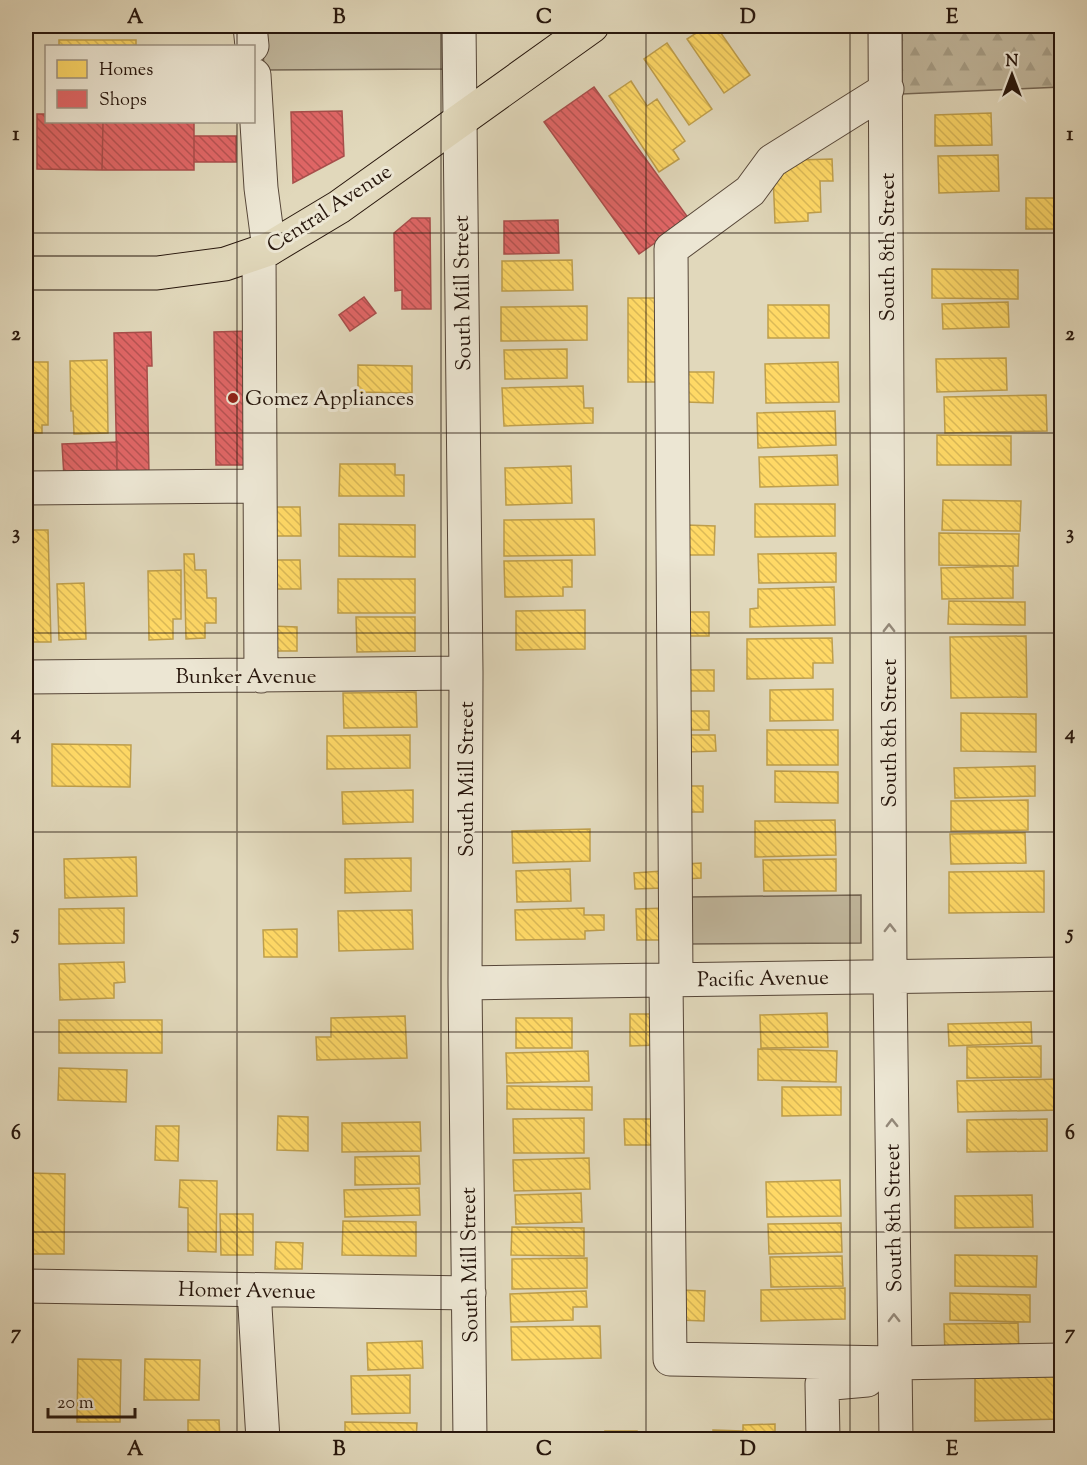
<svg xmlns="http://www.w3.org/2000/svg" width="1087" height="1465" font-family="'Sorts Mill Goudy',serif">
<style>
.green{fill:#c1b79d;stroke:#746654;stroke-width:1.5}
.forest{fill:url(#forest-firs);stroke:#746654;stroke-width:1.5}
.homes{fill:url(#homes-back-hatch);stroke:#be9e4b;stroke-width:1.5}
.shops{fill:url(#shops-back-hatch);stroke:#a84e4b;stroke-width:1.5}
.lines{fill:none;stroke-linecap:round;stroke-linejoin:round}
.minor-casing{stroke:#564638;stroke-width:35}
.major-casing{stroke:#27160c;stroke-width:35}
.minor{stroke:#ece6d3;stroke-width:33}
.major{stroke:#e1d8bb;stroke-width:33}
.oneway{stroke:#938879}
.grid{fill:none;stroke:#27160c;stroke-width:1.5;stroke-opacity:0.55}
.poi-dot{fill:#8f2418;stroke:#ece6d3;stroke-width:2}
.labels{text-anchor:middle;stroke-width:6;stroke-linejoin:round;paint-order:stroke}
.street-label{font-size:21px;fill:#27160c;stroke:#ece6d3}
.poi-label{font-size:21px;fill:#27160c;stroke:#ece6d3;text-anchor:start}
.neatline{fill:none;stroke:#27160c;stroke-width:2}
.grid-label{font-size:20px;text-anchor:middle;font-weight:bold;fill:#27160c}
</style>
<defs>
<pattern id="forest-firs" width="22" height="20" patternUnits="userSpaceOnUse" patternTransform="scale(1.5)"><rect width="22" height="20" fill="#c1b79d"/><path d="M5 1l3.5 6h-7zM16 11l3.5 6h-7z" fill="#a69d86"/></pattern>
<pattern id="homes-back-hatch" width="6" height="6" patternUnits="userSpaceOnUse" patternTransform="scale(1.5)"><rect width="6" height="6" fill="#ffd966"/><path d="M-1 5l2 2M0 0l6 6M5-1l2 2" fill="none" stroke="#dbba57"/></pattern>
<pattern id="shops-back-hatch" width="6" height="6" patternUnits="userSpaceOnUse" patternTransform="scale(1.5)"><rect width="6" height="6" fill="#e06666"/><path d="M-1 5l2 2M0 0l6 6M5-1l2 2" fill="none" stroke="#b65352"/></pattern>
</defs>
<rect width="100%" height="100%" fill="#e1d8bb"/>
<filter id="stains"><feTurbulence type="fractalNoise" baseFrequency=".00333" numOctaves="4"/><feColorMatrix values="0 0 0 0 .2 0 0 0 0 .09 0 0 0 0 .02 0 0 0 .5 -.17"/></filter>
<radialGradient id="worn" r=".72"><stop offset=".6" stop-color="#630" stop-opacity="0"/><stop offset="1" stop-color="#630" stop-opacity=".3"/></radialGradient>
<path class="green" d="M262,26H447V69L264,70Z
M861,895V943L688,944V897Z"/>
<path class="forest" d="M902,26H1061V87L902,94Z"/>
<path class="homes" d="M707,26H716L750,75L724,93L687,39Z
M59,40H136V46H59Z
M667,43L712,109L689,125L644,59Z
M631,81L647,106L657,99L685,141L673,150L679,159L659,172L609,96Z
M991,113L992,145L935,146V115Z
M998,155L999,191L939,193L938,156Z
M832,159L833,181H820L821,212L808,213V221L775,223L773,174L797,160Z
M1026,198H1062V229H1026Z
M572,260L573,290L502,291V261Z
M932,269L1018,270V299L932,298Z
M628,298H662V382H628Z
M1008,302L1009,327L943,329L942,304Z
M768,305H829V338H768Z
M587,306V340L501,341V307Z
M567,349V378L505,379L504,350Z
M1006,358L1007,390L937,392L936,359Z
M107,360L108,433L74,434L73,411H71L70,361Z
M26,362H48V425H42V433H26Z
M838,362L839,402L766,403L765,364Z
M358,365L412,366V393L358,392Z
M686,372H714L713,403L686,402Z
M583,386L584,408H593V423L504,426L502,388Z
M1046,395L1047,431L945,433L944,397Z
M835,411L836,445L758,448L757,413Z
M937,435L1011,436V465H937Z
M837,455L838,485L760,487L759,457Z
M340,464H395V475H404V496H339Z
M571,466L572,503L506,505L505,468Z
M943,500L1021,501L1020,531L942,530Z
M755,504H835V536L755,537Z
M268,507H300L301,536H268Z
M594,519L595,555L504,556V520Z
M339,524L415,525V557L339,556Z
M686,525L715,526L714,555H686Z
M27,530H48L51,642H26V582H28Z
M939,533L1019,534L1018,566L939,565Z
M836,553V582L759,583L758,554Z
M184,554H194L195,570H206L207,598H216V623H205V638L186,639Z
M272,560H300L301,589H272Z
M572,560V587H563V596L505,597L504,561Z
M1013,566V598L942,599L941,568Z
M181,570V619H173V639L149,640L148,571Z
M338,579H415V613H338Z
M84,583L86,639L59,640L57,584Z
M834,587L835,625L750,627V609L758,608V589Z
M949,601L1025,602V625L948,624Z
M585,610V649L516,650V611Z
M682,612H709V636H682Z
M356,617H415V651L357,652Z
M271,626L297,627V651H271Z
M1026,636L1027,697L951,698L950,637Z
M832,638L833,663H813V678L747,679V639Z
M686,670H714V691H686Z
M833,689V720L770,721V690Z
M416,692L417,727L344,728L343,693Z
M685,711H709V730H685Z
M961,713L1036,714V752L961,751Z
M767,730H838V765H767Z
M410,735V768L327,769V736Z
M685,735H715L716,751L686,752Z
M52,744L131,745L130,787L52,786Z
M1035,766V796L955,798L954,768Z
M775,771L838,772V803L775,802Z
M687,786H703V812H687Z
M413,790V822L343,824L342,792Z
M1028,800V830L951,831V801Z
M835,820L836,855L755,857V821Z
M590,829V861L513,863L512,831Z
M1025,833L1026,863L951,864L950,834Z
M136,857L137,896L65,898L64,859Z
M411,858V891L345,893V859Z
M836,859V891H764L763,860Z
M701,863V878L686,879L685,864Z
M570,869L571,901L517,902L516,871Z
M662,871L663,888L635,889L634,873Z
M1044,871V912L949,913V872Z
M124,908V943L59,944V909Z
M584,908V915H604V930L585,931V939L516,940L515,910Z
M666,908L667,940H637L636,909Z
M412,910L413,949L339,951L338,911Z
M297,929V957H264L263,930Z
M124,962L125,982L114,983V998L60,1000L59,964Z
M827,1013L828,1047L761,1048L760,1015Z
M630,1014H656L657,1045L630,1046Z
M405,1016L407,1058L317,1060L316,1037H331V1018Z
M516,1018H572V1048H516Z
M59,1020H162V1053H59Z
M1031,1022L1032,1043L949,1046L948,1024Z
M1041,1046V1077L967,1078V1047Z
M758,1049L837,1051L836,1082L758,1080Z
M588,1051L589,1081L507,1083L506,1053Z
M59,1068L127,1070L126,1102L58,1100Z
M1062,1079V1110L958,1112L957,1081Z
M507,1086L592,1087V1110L507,1109Z
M782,1087H841V1115L782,1116Z
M278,1116L308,1117V1151L277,1150Z
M584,1118V1153H514L513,1119Z
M624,1119H651L652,1145H625Z
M1047,1119V1151L967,1152V1120Z
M420,1122L421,1151L342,1152V1123Z
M156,1126H179L178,1161L155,1160Z
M419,1156L420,1184L355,1185V1157Z
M589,1158L590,1189L514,1191L513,1160Z
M30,1173L65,1174L64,1254H29Z
M180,1180L217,1181L216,1252L188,1251V1208L179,1207Z
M840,1180L841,1216L767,1217L766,1182Z
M419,1188L420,1215L345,1217L344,1190Z
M581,1193L582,1222L516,1224L515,1195Z
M1032,1195L1033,1227L955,1228V1196Z
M220,1214H253V1255H221Z
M343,1221L416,1222V1256L342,1255Z
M841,1223L842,1252L769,1254L768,1224Z
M512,1227L584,1228V1256L511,1255Z
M276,1242L303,1243L302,1269H275Z
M955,1255L1037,1256L1036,1287L955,1286Z
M842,1256L843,1286L771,1287L770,1257Z
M587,1258V1288L512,1289V1259Z
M845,1288V1319L761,1321V1290Z
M681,1290L705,1291L704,1321L679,1320Z
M586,1291L587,1307H573V1320L511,1322L510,1294Z
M950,1293L1030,1295V1322L950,1320Z
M1018,1323L1019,1353L945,1354L944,1324Z
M600,1326L601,1358L512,1360L511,1327Z
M422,1341L423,1368L368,1370L367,1343Z
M78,1359L121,1360L120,1422H77Z
M145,1359L200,1360L199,1400H144Z
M1062,1370V1419L975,1421V1372Z
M410,1375V1413L352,1414L351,1376Z
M188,1420H219L220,1440H188Z
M345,1422L417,1423L416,1440H345Z
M775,1424V1440H743V1425Z
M713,1430L742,1431V1440H676L713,1439Z
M605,1431H637V1440H606Z
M642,1434H674V1440H642Z
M502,1438H537V1440H502Z"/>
<path class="shops" d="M594,87L689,219L639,254L544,122Z
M342,111L344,156L293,183L291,112Z
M37,114H46V122H103L102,170L37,169Z
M103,122H194V170H102Z
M194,136H236V162H194Z
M412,218H430L431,309H402V290L395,291L394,233Z
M558,220L559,253L504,254V221Z
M364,297L376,313L350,331L339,315Z
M250,331L251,465H216L214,332Z
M151,332L152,366H147L149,475L117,476L114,333Z
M117,442V476L64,477L62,444Z"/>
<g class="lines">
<g class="minor-casing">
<path id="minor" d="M250,26L252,46
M459,26L466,673L465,983L470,1440
M885,26L890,976L896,1440
M254,75L261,188L269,249
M259,253L261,676
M26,488L260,486
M26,677L466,673
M666,980L670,1359L895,1363L1062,1360
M676,980L671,249L750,191L772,161L887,89
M465,983L1062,974
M26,1286L469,1293
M254,1290L263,1440
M823,1440L822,1384L867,1380"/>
</g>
<g class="major-casing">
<path id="major" d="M26,273H157L225,264L269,249L339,207L592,26"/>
</g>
<use href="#minor" class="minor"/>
<use href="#major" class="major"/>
</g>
<defs><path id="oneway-chevron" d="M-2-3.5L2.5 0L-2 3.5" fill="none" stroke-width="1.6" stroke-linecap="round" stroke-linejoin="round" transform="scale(1.5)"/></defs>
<g class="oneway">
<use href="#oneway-chevron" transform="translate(889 628) rotate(-90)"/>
<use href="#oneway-chevron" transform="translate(890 928) rotate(-90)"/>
<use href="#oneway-chevron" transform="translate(892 1123) rotate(-91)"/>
<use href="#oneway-chevron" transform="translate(894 1318) rotate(-91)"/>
</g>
<path class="grid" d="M237,26V46M441,26V1440M646,26V1440M850,26V1440M237,122V1440M26,233H1062M26,433H1062M26,633H1062M26,832H1062M26,1032H1062M26,1232H1062"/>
<circle class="poi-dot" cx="233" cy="398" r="6"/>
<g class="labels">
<g class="street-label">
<text transform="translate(329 208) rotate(-33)" y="7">Central Avenue</text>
<text transform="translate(887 247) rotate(-90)" y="7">South 8th Street</text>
<text transform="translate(462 293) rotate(-91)" y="7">South Mill Street</text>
<text x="246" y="683">Bunker Avenue</text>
<text transform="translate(889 733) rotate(-90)" y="7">South 8th Street</text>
<text transform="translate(466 779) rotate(-90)" y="7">South Mill Street</text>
<text transform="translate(763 978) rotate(-1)" y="7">Pacific Avenue</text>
<text transform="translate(893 1218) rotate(-91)" y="7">South 8th Street</text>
<text transform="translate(469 1265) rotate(-91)" y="7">South Mill Street</text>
<text transform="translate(247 1290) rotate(1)" y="7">Homer Avenue</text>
</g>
<g class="poi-label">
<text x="245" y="405">Gomez Appliances</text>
</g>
</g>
<rect width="1087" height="1465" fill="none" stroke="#e1d8bb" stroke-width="66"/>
<rect x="45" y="45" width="210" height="78" fill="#ece6d3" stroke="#9d9383" stroke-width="1.5"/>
<rect x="57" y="60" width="30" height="18" fill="#ffd966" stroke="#9d9383" stroke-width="1.5"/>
<text x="99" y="75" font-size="18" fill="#27160c">Homes</text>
<rect x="57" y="90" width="30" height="18" fill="#e06666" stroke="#9d9383" stroke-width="1.5"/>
<text x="99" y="105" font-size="18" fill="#27160c">Shops</text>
<g transform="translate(1012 75)" stroke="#ece6d3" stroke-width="4.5" paint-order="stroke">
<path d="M0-4.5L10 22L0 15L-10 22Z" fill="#27160c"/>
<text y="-9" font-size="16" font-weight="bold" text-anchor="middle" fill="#27160c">N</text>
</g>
<path d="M48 1408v9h87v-9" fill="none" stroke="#27160c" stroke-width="3"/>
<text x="57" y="1408" font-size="18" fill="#27160c" stroke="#ece6d3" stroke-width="4.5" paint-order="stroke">20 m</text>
<rect x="33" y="33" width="1021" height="1399" class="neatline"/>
<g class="grid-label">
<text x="135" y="23">A</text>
<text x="339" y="23">B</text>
<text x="544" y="23">C</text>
<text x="748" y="23">D</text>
<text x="952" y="23">E</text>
<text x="16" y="140">1</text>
<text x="1070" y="140">1</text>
<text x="16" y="340">2</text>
<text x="1070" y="340">2</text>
<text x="16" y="539">3</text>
<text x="1070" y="539">3</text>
<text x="16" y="739">4</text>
<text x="1070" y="739">4</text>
<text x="16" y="939">5</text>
<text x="1070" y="939">5</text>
<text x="16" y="1139">6</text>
<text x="1070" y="1139">6</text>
<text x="16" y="1339">7</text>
<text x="1070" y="1339">7</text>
<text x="135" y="1455">A</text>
<text x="339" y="1455">B</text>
<text x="544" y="1455">C</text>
<text x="748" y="1455">D</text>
<text x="952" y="1455">E</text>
</g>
<rect width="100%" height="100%" filter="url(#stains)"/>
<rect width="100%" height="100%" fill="url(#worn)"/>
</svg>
